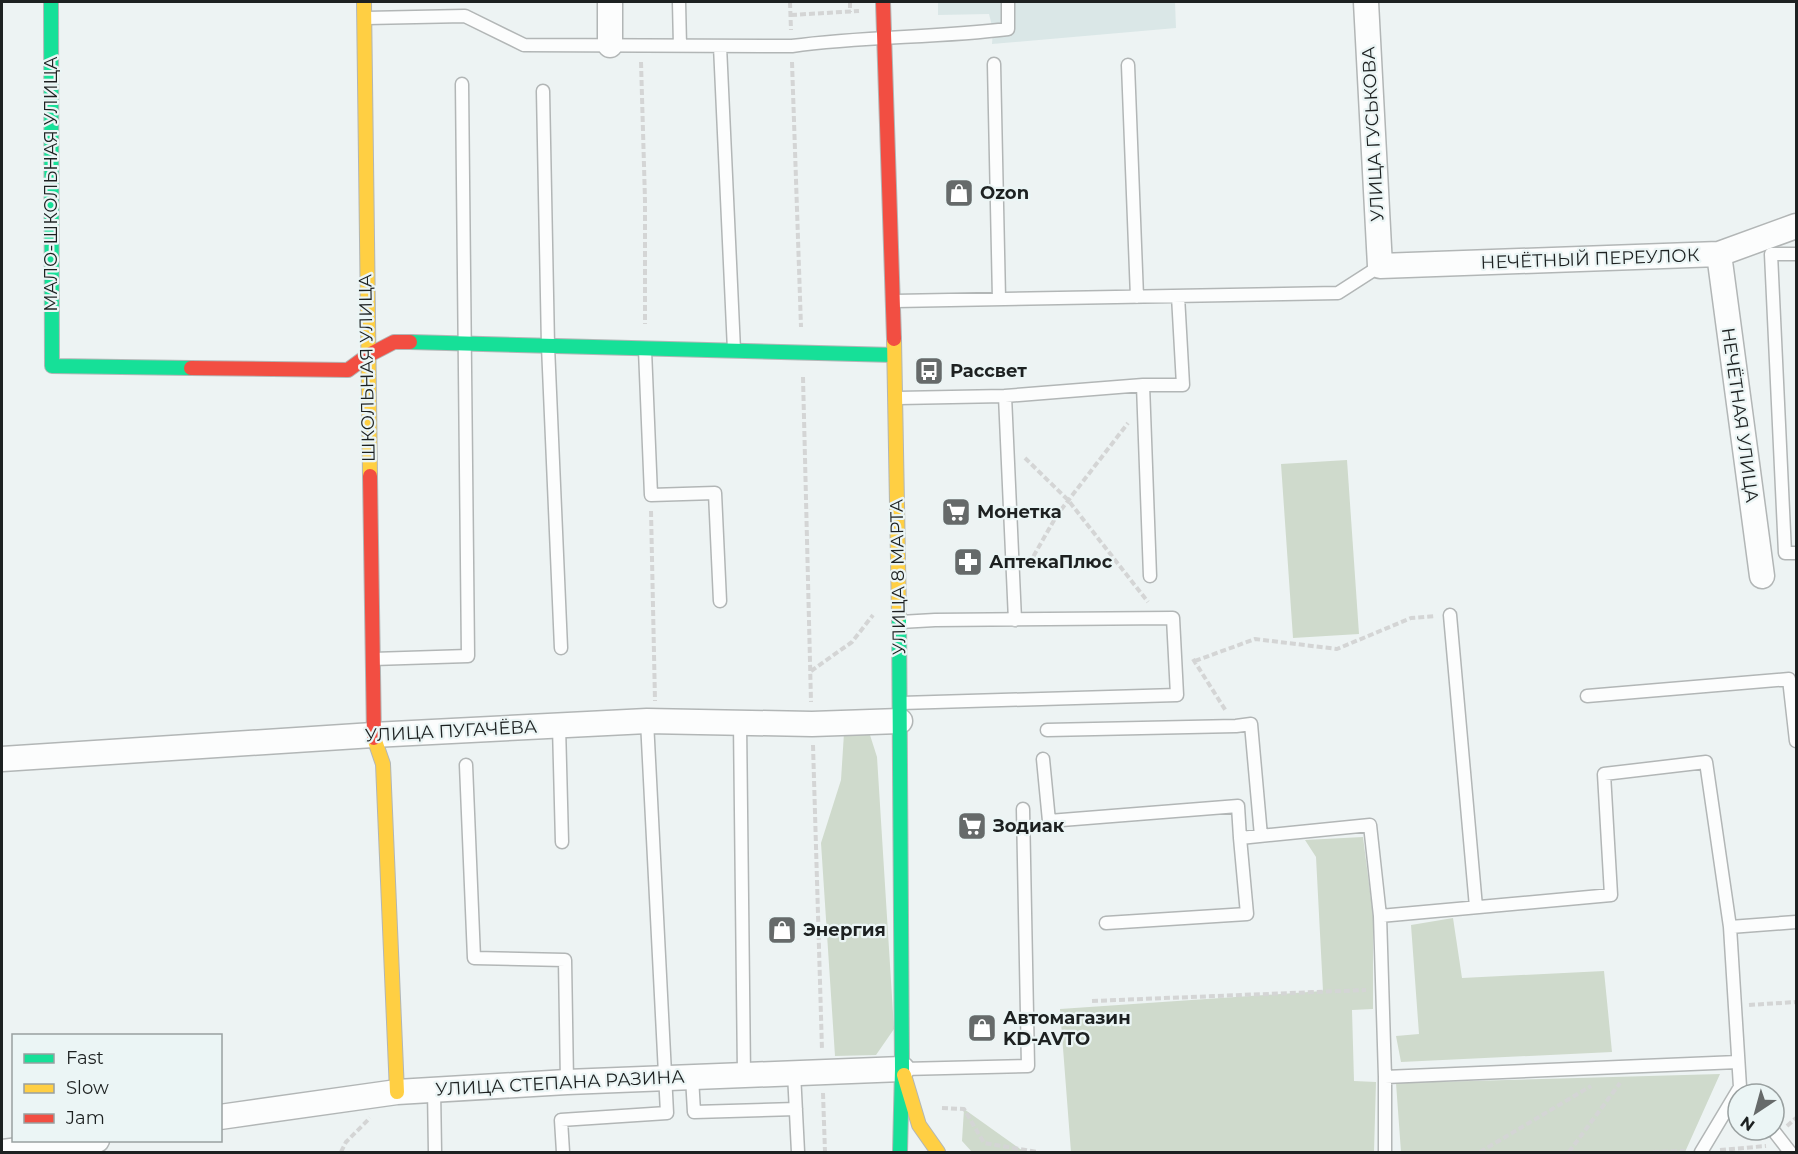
<svg xmlns="http://www.w3.org/2000/svg" width="1798" height="1154" font-family="Montserrat,sans-serif">
<style>
.built{fill:#dae7e7}
.green{fill:#cfdacc}
.lines{fill:none;stroke-linecap:round;stroke-linejoin:round}
.lane-casing{stroke:#b2b6b6;stroke-width:15}
.street-casing{stroke:#b2b6b6;stroke-width:27}
.fast-casing{stroke:#b2b6b6;stroke-width:16}
.slow-casing{stroke:#b2b6b6;stroke-width:16}
.jam-casing{stroke:#b2b6b6;stroke-width:16}
.path{stroke:#d4d5d5;stroke-width:4;stroke-dasharray:6 3;stroke-linecap:butt}
.lane{stroke:#fcfdfd;stroke-width:12}
.street{stroke:#fcfdfd;stroke-width:24}
.fast{stroke:#16e098;stroke-width:14}
.slow{stroke:#ffcf43;stroke-width:14}
.jam{stroke:#f24e42;stroke-width:14}
.labels{text-anchor:middle;stroke-width:4.5;stroke-linejoin:round;paint-order:stroke}
.street-label{font-size:18px;fill:#1d2121;stroke:#ebf5f5}
.poi-label{font-size:18px;font-weight:bold;fill:#1d2121;stroke:#ebf5f5;text-anchor:start}
</style>
<rect width="100%" height="100%" fill="#edf3f3"/>
<path class="built" d="M938,2H1175L1176,28L992,44L993,30L989,14L938,15Z"/>
<path class="green" d="M1347,460L1359,634L1293,638L1281,464Z
M844,733L870,735L877,757L894,1029L876,1055L835,1056L821,843L841,780Z
M1363,837L1373,915V1009L1352,1010L1354,1081L1376,1082L1374,1152H1071L1060,1009L1323,991L1316,857L1305,840Z
M1453,918L1462,978L1604,971L1612,1052L1401,1062L1396,1036L1419,1034L1411,925Z
M1720,1074L1685,1152H1401L1396,1083Z
M964,1109L1023,1151L1036,1152H972L962,1141Z"/>
<g class="lines">
<g class="lane-casing">
<path id="lane" d="M679,2L680,46
M366,18L465,16L524,45L792,46C864,36 936,38 1008,29V2
M720,46L734,350
M994,64L999,299
M1128,65L1137,297
M543,91L548,346L561,648
M1796,254H1771L1785,553H1796
M895,301L1338,293L1380,266
M645,350L651,495L715,493L720,601
M1143,385H1183L1178,296
M1005,396L1143,385L1150,576
M898,398L1005,396L1015,620
M1450,615L1476,907
M900,622L935,620L1173,618L1177,695L901,703
M373,659L468,656L462,84
M1587,696L1789,679L1796,741
M740,722L744,1075
M559,726L562,842
M1047,730L1236,726L1251,724L1261,836
M1043,759L1049,821L1238,806L1240,838
M466,765L474,958L565,960L567,1082
M1380,916L1385,1077V1152
M1106,923L1247,914L1240,838L1370,825L1380,916L1611,895L1604,774L1706,762L1730,927L1796,922
M903,1069L1028,1066L1023,809
M794,1073L798,1152
M692,1077L694,1112L796,1109
M1385,1077L1738,1062
M434,1089L435,1152
M1773,1130L1790,1152
M563,1152L561,1120L667,1113L647,721
M1701,1152L1740,1087L1730,927"/>
</g>
<g class="street-casing">
<path id="street" d="M1366,2L1380,266L1719,254L1796,226
M610,45V2
M1719,254L1762,576
M2,759L373,735L647,721L812,724L900,721
M220,1117L397,1092L567,1082L902,1069
M3,1152L97,1140"/>
</g>
<g class="fast-casing">
<path id="fast" d="M51,2L52,366L191,368
M410,342L894,355
M899,615L902,1069L900,1152"/>
</g>
<g class="slow-casing">
<path id="slow" d="M364,2L370,476
M894,339L899,615
M374,738L383,764L397,1092
M904,1075L919,1125L938,1152"/>
</g>
<g class="jam-casing">
<path id="jam" d="M883,2L894,339
M191,368L348,370L367,356L394,342H410
M370,476L374,738"/>
</g>
<path class="path" d="M790,2L791,30
M850,2V12
M791,15L859,11
M641,62L645,200V324
M792,62L801,327
M803,377L811,702
M1025,458L1068,500L1148,602
M651,511L655,701
M1029,564L1057,515L1128,423
M1193,659L1226,711
M1195,661L1255,639L1337,649L1411,618L1435,616
M811,671L852,642L873,615
M813,745L822,1050
M1092,1001L1366,990
M1749,1005L1796,1002
M823,1093L825,1152
M942,1108L964,1109L984,1143L1037,1152
M1787,1126L1796,1118
M1720,1150L1766,1146
M341,1152L346,1142L370,1118
M1480,1152L1591,1086
M1569,1152L1620,1083
M1653,1152L1685,1151"/>
<use href="#lane" class="lane"/>
<use href="#street" class="street"/>
<use href="#fast" class="fast"/>
<use href="#slow" class="slow"/>
<use href="#jam" class="jam"/>
</g>
<defs>
<g id="shop-square" transform="scale(1.5)"><rect x="-9" y="-9" width="18" height="18" rx="4" fill="#666a6a" stroke="#ebf5f5"/><path d="M-5-2.5h2.3a2.7 3.5 0 0 1 5.4 0H5L5.5 6h-11ZM-1.5-2.5h3a1.5 2.3 0 0 0-3 0Z" fill="#fff"/></g>
<g id="bus-square" transform="scale(1.5)"><rect x="-9" y="-9" width="18" height="18" rx="4" fill="#666a6a" stroke="#ebf5f5"/><path d="M-5-6H5V4H4V6H2V4H-2V6H-4V4H-5ZM-3.5-4V0h7V-4ZM-3.5 1.2v1.5H-2V1.2ZM2 1.2v1.5H3.5V1.2Z" fill="#fff"/></g>
<g id="supermarket-square" transform="scale(1.5)"><rect x="-9" y="-9" width="18" height="18" rx="4" fill="#666a6a" stroke="#ebf5f5"/><path d="M-6-5.5h2.5l.6 2H6L4.5 2H-2.5L-4.4-4H-6ZM-1.5 3.2a1.3 1.3 0 1 0 .1 0ZM3 3.2a1.3 1.3 0 1 0 .1 0Z" fill="#fff"/></g>
<g id="pharmacy-square" transform="scale(1.5)"><rect x="-9" y="-9" width="18" height="18" rx="4" fill="#666a6a" stroke="#ebf5f5"/><path d="M-2-6h4v4h4v4h-4v4h-4v-4h-4v-4h4Z" fill="#fff"/></g>
</defs>
<g fill-rule="evenodd">
<use href="#shop-square" x="959" y="193"/>
<use href="#bus-square" x="929" y="371"/>
<use href="#supermarket-square" x="956" y="512"/>
<use href="#pharmacy-square" x="968" y="562"/>
<use href="#supermarket-square" x="972" y="826"/>
<use href="#shop-square" x="782" y="930"/>
<use href="#shop-square" x="982" y="1028"/>
</g>
<g class="labels">
<g class="street-label">
<text transform="translate(1373 134) rotate(-93)" y="6">УЛИЦА ГУСЬКОВА</text>
<text transform="translate(51 184) rotate(-90)" y="6">МАЛО-ШКОЛЬНАЯ УЛИЦА</text>
<text transform="translate(1590 259) rotate(-2)" y="6">НЕЧЁТНЫЙ ПЕРЕУЛОК</text>
<text transform="translate(367 368) rotate(-91)" y="6">ШКОЛЬНАЯ УЛИЦА</text>
<text transform="translate(1740 415) rotate(82)" y="6">НЕЧЁТНАЯ УЛИЦА</text>
<text transform="translate(898 577) rotate(-91)" y="6">УЛИЦА 8 МАРТА</text>
<text transform="translate(451 731) rotate(-3)" y="6">УЛИЦА ПУГАЧЁВА</text>
<text transform="translate(560 1083) rotate(-3)" y="6">УЛИЦА СТЕПАНА РАЗИНА</text>
</g>
<g class="poi-label">
<text x="980" y="199">Ozon</text>
<text x="950" y="377">Рассвет</text>
<text x="977" y="518">Монетка</text>
<text x="989" y="568">АптекаПлюс</text>
<text x="993" y="832">Зодиак</text>
<text x="803" y="936">Энергия</text>
<text x="1003" y="1024">Автомагазин<tspan x="1003" dy="21">KD-AVTO</tspan></text>
</g>
</g>
<rect width="1798" height="1154" fill="none" stroke="#1d2121" stroke-width="6"/>
<rect x="12" y="1034" width="210" height="108" fill="#ebf5f5" stroke="#99a0a0" stroke-width="1.5"/>
<rect x="24" y="1054" width="30" height="9" fill="#16e098" stroke="#99a0a0" stroke-width="1.5"/>
<text x="66" y="1064" font-size="18" fill="#1d2121">Fast</text>
<rect x="24" y="1084" width="30" height="9" fill="#ffcf43" stroke="#99a0a0" stroke-width="1.5"/>
<text x="66" y="1094" font-size="18" fill="#1d2121">Slow</text>
<rect x="24" y="1114" width="30" height="9" fill="#f24e42" stroke="#99a0a0" stroke-width="1.5"/>
<text x="66" y="1124" font-size="18" fill="#1d2121">Jam</text>
<g transform="translate(1756 1112) rotate(216)"><circle r="28" fill="#ebf5f5" stroke="#99a0a0" stroke-width="1.5"/>
<path d="M0-4.5L10 22L0 15L-10 22Z" fill="#666a6a"/>
<text y="-9" font-size="16" font-weight="bold" text-anchor="middle" fill="#1d2121">N</text>
</g>
</svg>
